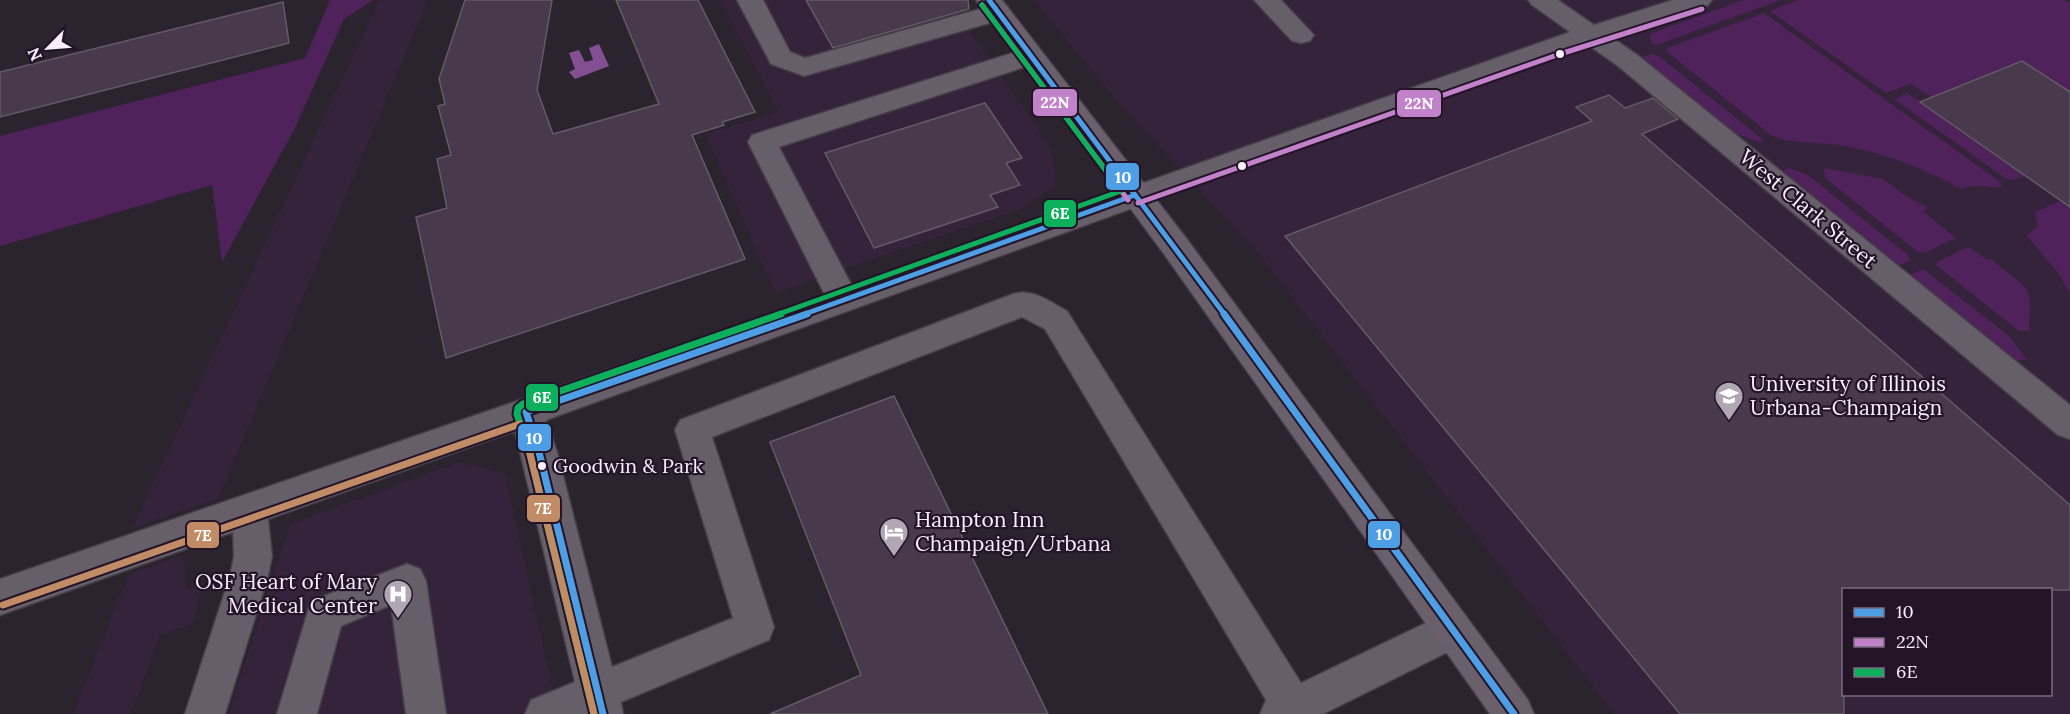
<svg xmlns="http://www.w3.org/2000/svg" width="2070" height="714" font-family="Lora,serif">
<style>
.built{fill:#35233b;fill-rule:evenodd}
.green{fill:#4f225b}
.water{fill:#844f92}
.building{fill:#483a4c;stroke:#635b65;stroke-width:1.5}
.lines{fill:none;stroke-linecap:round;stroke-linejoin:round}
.minor-casing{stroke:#453e47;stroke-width:3}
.major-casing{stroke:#453e47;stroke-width:3}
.minor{fill:#665e68;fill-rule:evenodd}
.major{fill:#6a606c;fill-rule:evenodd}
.bus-1-far1-casing{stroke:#241428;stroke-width:9}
.bus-1-casing{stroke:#241428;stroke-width:11}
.bus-2-casing{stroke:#241428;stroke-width:9}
.bus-3-far1-casing{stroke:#241428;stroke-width:9}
.bus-3-casing{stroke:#241428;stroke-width:11}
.bus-4-casing{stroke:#241428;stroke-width:11}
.bus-1-far1{stroke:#4d9ee5;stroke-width:5}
.bus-1{stroke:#4d9ee5;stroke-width:7}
.bus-2{stroke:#c282ca;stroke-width:5}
.bus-3-far1{stroke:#0daf5c;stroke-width:5}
.bus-3{stroke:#0daf5c;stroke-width:7}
.bus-4{stroke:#c18c65;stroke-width:7}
.bus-dot{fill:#f9eefc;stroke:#241428;stroke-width:2}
.labels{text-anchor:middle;stroke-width:4.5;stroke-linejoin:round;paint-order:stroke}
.bus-label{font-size:20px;fill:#f9eefc;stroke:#241428;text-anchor:start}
.street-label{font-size:21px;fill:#f9eefc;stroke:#241428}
.poi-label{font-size:21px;fill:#f9eefc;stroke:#241428;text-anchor:start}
.line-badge{stroke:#241428;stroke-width:2}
.badge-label{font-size:16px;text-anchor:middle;font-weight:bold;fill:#fff}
</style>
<rect width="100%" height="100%" fill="#2b232d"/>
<path class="built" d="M379,0H428L218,499L132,528Z
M720,0H948L1048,143L1055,167L1056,185L1023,208L775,293L705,134L778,112Z
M1034,0H2070V714H1614L1257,252L1120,104ZM1844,590H2050V694H1844Z
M460,462L505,473L558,714H228L290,524Z
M184,554L186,589L202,587L193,624L160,636L131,714H73L128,575Z"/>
<path class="green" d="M330,0H373L344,19L294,130L222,262L212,185L0,246V136L305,58Z
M1744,0H1780L1656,45L1652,44L1650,34Z
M1799,0H2065L2070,3V92L2022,61L1931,97L1911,84L1886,93L1770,11Z
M1764,13L1999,181L2002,186C1990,190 1977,182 1961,189C1922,167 1882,152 1839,145C1816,141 1791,145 1771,135L1666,51L1668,48Z
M1652,54L1660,57L1762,139L1761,143L1729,131L1638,59Z
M1907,93L1920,102L2024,176L2013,180L2005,178L1894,99Z
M1790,168L1808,175L1909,256L1910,261L1894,268L1783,175L1784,170Z
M1824,168L1883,179L1908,197L1928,208L1923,211L1956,238L1924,253L1918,252L1825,178Z
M2060,201L2070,208V293L2059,274L2027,236L2038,226L2035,212Z
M1968,247L1988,260L1992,259C2001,271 2027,282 2029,296C2031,307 2029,320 2029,331H2019L1936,265L1937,262Z
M1923,269L2009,336L2027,360H2012L1905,277Z"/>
<path class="water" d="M599,44L609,66L575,79L569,72L575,69L569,53L579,50L585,62L593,60L589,48Z"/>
<path class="building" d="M465,0H552L537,90L553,134L659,104L616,0H698L755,112L722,122L724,125L692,135L745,259L446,358L416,217L447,208L437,159L451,155L438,106L445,104L439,79Z
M806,0H968L969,9L833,48Z
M283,2L289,43L0,117V72Z
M2022,61L2070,92V207L1920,102Z
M1609,95L1625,108L1653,98L1678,119L1642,134L2070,505V590H1844V714H1680L1285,236L1592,121L1576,107Z
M985,103L1022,158L1006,163L1020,185L990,195L998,207L874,248L825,153Z
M894,396L1048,714H770L861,675L770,442Z"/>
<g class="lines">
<g class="minor-casing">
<path id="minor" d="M737,0H763L790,52L805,58L998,4L1007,6L1011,12L1007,18L804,76L771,64Z
M1254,0H1281L1314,35L1310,41L1301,43L1292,41Z
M1528,0H1558L1594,25L1673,0H1712L1708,5L1611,37L1636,54L2070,405V439L2058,435L1618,66L1587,44L546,420L557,452L612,667L733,618L675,430L680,420L1013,294C1033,288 1050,302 1067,311L1301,683L1438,617L1452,612L1466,617L1471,630L1466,643L1323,714H1260L1266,700L1045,329L1022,317L712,437L774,627L769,640L621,702L623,714H525L531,700L575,682L515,431L268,519L272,556L268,576L225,714H185L230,576L234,556L233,532L0,615V579L825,295L748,142L752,135L1022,50L1031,48L1040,50L1044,56L1040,62L779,147L852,286L1570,32L1532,5Z
M407,564L420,569L426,581L446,714H406L391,605L341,626L317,714H277L311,601Z"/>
</g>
<g class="major-casing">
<path id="major" d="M976,0H1002L1186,238L1528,700L1534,714H1490L1164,254Z"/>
</g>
<use href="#minor" class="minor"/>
<use href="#major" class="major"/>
<g class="bus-1-far1-casing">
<path id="bus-1-far1" d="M989,0L1225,315
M802,315L1135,195"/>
</g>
<g class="bus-1-casing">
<path id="bus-1" d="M1224,314L1514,714
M603,714L539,452L526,412L807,314"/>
</g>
<g class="bus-2-casing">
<path id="bus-2" d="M982,5L1128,200
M1138,203L1557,55L1702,9"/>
</g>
<g class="bus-3-far1-casing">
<path id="bus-3-far1" d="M776,315L1121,191L982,5"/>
</g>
<g class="bus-3-casing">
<path id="bus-3" d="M594,714L530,454L517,414L518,408L523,404L781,314"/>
</g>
<g class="bus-4-casing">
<path id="bus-4" d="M3,605L520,424L530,454L594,714"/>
</g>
<use href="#bus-1-far1" class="bus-1-far1"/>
<use href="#bus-1" class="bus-1"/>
<use href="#bus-2" class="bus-2"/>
<use href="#bus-3-far1" class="bus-3-far1"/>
<use href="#bus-3" class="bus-3"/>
<use href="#bus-4" class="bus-4"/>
</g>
<defs>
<g id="university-pin" transform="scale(1.5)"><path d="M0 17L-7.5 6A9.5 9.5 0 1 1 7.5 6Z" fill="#b1a7b4" stroke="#241428"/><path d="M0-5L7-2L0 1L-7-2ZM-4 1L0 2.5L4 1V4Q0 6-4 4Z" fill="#fff"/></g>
<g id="hotel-pin" transform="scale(1.5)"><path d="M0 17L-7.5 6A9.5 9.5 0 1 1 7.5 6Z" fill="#b1a7b4" stroke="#241428"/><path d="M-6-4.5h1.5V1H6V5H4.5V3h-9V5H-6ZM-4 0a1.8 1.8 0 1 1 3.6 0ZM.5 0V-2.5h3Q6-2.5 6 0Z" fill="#fff"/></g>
<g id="hospital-pin" transform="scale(1.5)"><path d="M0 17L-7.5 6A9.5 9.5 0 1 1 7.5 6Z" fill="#b1a7b4" stroke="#241428"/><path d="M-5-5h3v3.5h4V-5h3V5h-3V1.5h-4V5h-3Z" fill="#fff"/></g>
</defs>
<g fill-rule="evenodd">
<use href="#university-pin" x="1729" y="396"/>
<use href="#hotel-pin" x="894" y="532"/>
<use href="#hospital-pin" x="398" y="594"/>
</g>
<g class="bus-dot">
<circle cx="1560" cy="54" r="5"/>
<circle cx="1242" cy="166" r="5"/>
<circle cx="542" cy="466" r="5"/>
</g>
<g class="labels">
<g class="bus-label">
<text x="553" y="473">Goodwin &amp; Park</text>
</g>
<g class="street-label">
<text transform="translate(1808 209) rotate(40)" y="7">West Clark Street</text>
</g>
<g class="poi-label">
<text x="1750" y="391">University of Illinois<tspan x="1750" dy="24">Urbana-Champaign</tspan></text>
<text x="915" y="527">Hampton Inn<tspan x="915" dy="24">Champaign/Urbana</tspan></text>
<text x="377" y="589" text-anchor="end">OSF Heart of Mary<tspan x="377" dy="24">Medical Center</tspan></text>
</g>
</g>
<g class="line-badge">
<rect x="1032" y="88" width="46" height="29" rx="6" fill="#c282ca"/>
<rect x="1396" y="89" width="46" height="29" rx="6" fill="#c282ca"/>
<rect x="1105" y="162" width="35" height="29" rx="6" fill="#4d9ee5"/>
<rect x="1043" y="199" width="34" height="29" rx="6" fill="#0daf5c"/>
<rect x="525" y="383" width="34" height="29" rx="6" fill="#0daf5c"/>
<rect x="517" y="423" width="35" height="29" rx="6" fill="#4d9ee5"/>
<rect x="526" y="494" width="35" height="29" rx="6" fill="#c18c65"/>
<rect x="1367" y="520" width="34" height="29" rx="6" fill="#4d9ee5"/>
<rect x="186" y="521" width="34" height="28" rx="6" fill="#c18c65"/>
</g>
<g class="badge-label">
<text x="1055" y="108">22N</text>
<text x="1419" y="109">22N</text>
<text x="1123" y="183">10</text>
<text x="1060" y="219">6E</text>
<text x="542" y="403">6E</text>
<text x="534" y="444">10</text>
<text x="543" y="514">7E</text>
<text x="1384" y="540">10</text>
<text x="203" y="541">7E</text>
</g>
<rect x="1842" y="588" width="210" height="108" fill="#241428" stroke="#796b7d" stroke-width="1.5"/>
<rect x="1854" y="608" width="30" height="9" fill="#4d9ee5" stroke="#796b7d" stroke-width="1.5"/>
<text x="1896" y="618" font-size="18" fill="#f9eefc">10</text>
<rect x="1854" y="638" width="30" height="9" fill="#c282ca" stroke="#796b7d" stroke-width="1.5"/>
<text x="1896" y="648" font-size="18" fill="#f9eefc">22N</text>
<rect x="1854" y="668" width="30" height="9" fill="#0daf5c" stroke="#796b7d" stroke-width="1.5"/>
<text x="1896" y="678" font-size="18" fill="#f9eefc">6E</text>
<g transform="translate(48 48) rotate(245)" stroke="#241428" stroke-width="4.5" paint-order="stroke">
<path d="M0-4.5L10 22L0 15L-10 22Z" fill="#f9eefc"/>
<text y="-9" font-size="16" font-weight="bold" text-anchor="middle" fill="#f9eefc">N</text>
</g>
</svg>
